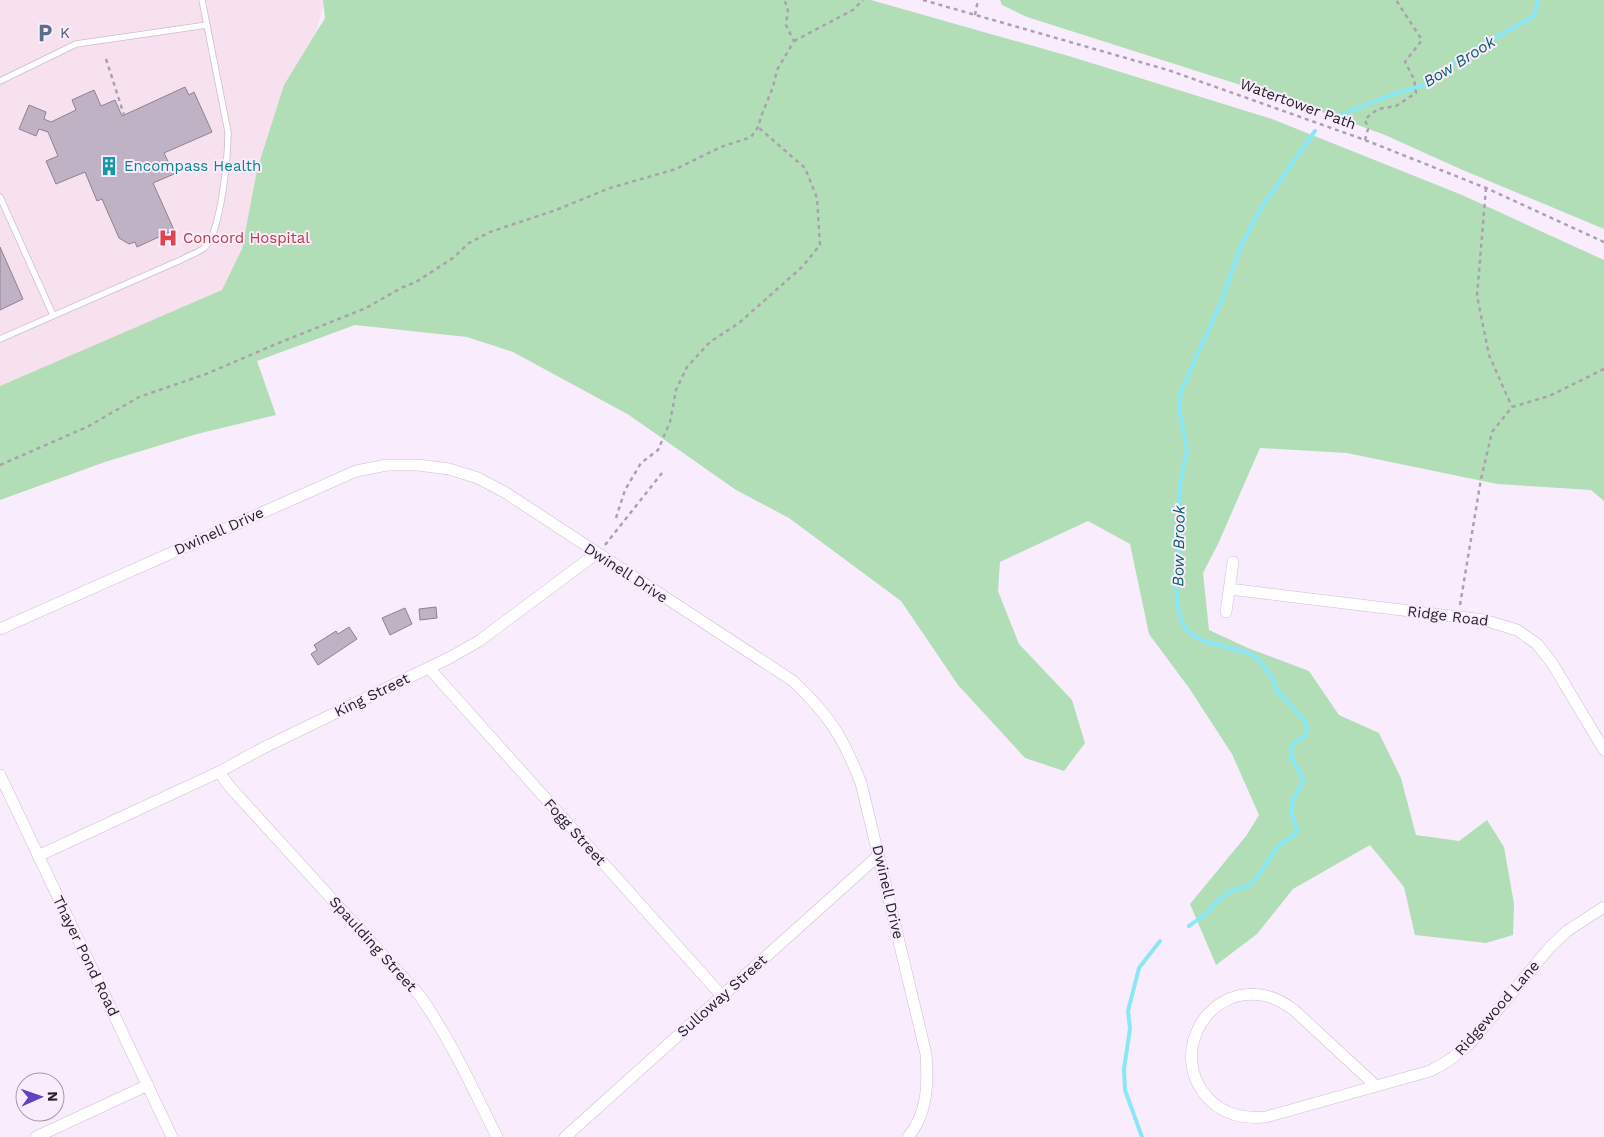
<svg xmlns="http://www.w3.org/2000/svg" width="1604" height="1137" font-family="'Work Sans',sans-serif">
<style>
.medical{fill:#f7e1ee}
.green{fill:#b2deb7}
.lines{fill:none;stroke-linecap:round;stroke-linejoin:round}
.stream{stroke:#8ae7f7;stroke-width:4}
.building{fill:#bfb2c4;stroke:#8e8192}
.service-casing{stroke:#cbbed0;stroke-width:7}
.minor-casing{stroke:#cbbed0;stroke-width:12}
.path{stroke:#aba1ae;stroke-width:2.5;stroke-dasharray:4 4;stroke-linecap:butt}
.service{stroke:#fff;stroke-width:5.5}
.minor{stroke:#fff;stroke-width:11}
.labels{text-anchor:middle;stroke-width:4;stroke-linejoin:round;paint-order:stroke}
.service-label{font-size:15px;fill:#4e5e75;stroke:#f9edfd;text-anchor:start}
.street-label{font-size:15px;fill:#272229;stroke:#f9edfd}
.culture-label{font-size:15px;fill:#0d838f;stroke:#f9edfd;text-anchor:start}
.health-label{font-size:15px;fill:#be3a42;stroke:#f9edfd;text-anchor:start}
.water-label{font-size:16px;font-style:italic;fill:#0b5e69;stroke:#f9edfd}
</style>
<rect width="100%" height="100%" fill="#f9edfd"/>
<path class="medical" d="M0,0H325L271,188L401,288L0,457Z"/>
<path class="green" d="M323,0H871L1072,57L1272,119L1462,195L1604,260V501L1591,490L1497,484L1347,453L1260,448L1218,544L1203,573L1209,630L1248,648L1309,671L1339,715L1379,733L1401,778L1416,835L1459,841L1487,820L1504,847L1514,904L1513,935L1486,943L1415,935L1404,887L1370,845L1293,889L1257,934L1216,965L1190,904L1246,836L1259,815L1232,754L1189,688L1149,634L1130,544L1088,521L1000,562L998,591L1019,644L1072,700L1085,743L1064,771L1025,758L958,685L901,601L789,518L736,490L629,415L513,352L467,337L355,325L257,361L276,415L197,434L105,462L0,500V386L222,290L242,249L257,170L284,85L325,18Z
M1000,0H1604V229L1458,168L1385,135L1300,104L1027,17L1002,5Z"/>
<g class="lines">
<path class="stream" d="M1338,116L1388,96L1424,85L1466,54L1534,16L1538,0
M1189,926C1196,921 1202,917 1208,912C1215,905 1221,895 1231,891C1237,888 1244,889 1249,885C1268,870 1268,846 1295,835L1297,830L1292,815V805L1294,798L1302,784L1303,779L1292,759L1291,752L1292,746L1296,741L1303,738L1306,734L1307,728L1305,721L1278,692L1272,677L1257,658L1249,653L1201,640L1191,634L1183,624L1178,608L1175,580L1180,540L1179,490L1187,448L1179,409L1181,391L1221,302L1240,248L1261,208L1315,131
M1142,1137L1125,1090L1124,1069L1130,1029L1128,1011L1139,968L1160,941"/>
</g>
<path class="building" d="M185,87L189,95L194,92L212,132L164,153L174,174L153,183L174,230L137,247L135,242L129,244L119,238L102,199L97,201L85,172L56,184L46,161L58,156L48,132L39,129L36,136L19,129L29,105L46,112L44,119L51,122L76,110L72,100L94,90L101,106L115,100L122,116Z
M0,247L23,299L0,310Z
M436,607L437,618L420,620L419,609Z
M405,608L412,624L390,635L382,618Z
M349,627L357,639L318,665L311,654L317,650L314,645L336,631L338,634Z"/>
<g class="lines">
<g class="service-casing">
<path id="service" d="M0,81L76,44L207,25
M0,197L53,315
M0,339L183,259C189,255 198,253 204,248C221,235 228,155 228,132L202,0"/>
</g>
<g class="minor-casing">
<path id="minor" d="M1229,589L1484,620L1517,630L1537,644L1552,663L1604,750
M1226,612L1233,562
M0,629L356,471L387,465H418L449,469L478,478L506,493L793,681C829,715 843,737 861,783L926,1054C928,1084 928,1113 908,1137
M429,668L722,996
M219,772L230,787L420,996C451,1040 473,1089 497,1137
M0,775L172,1137
M38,856L219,772L263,748L451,657L479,641L597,553
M1376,1086L1294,1010C1286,1004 1278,999 1267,996C1208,982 1168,1053 1207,1097C1223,1115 1244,1119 1266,1117L1430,1071C1447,1063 1459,1054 1472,1041L1550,947L1567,931L1604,907
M36,1137L148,1085
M565,1137L879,855"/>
</g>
<path class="path" d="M923,0L1168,70L1365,140L1486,188L1604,242
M975,15L978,0
M794,41L853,10L863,0
M106,59L124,115
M1365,140L1368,129L1365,119L1378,109L1396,106L1416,93L1414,79L1405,62L1422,40L1396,0
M1486,188L1477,296L1489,355L1512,407
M0,465L87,427L139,397L206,374L281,342L366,308L401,288L416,282L453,258L469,243L490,232L556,210L610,188L676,169L721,147L751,137L758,127L762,114L773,87L777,70L794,41L786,25L788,8L784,0
M616,518L625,490L641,463L658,450L670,422L676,390L687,367L710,342L739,323L802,267L820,245L817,198L805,168L758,127
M605,545L662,473
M1460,605L1481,479L1492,432L1512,407L1549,396L1604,369"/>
<use href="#service" class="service"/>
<use href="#minor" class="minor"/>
</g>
<defs>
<g id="parking-bare" transform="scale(1.5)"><path d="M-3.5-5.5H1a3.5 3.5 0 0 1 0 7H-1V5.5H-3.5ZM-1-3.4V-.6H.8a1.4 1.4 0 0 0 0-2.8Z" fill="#5c6f8a" stroke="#f9edfd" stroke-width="2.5" paint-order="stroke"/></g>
<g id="building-bare" transform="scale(1.5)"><path d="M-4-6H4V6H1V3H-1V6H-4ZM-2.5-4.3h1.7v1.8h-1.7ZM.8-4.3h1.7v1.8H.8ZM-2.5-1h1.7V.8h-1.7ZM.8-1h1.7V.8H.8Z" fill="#0f9aa8" stroke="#f9edfd" stroke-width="2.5" paint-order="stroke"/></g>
<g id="hospital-bare" transform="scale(1.5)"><path d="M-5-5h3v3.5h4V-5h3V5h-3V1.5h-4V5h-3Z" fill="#e0444e" stroke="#f9edfd" stroke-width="2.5" paint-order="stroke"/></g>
</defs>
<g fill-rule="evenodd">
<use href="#parking-bare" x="45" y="33"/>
<use href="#building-bare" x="109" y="166"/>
<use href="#hospital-bare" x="168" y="238"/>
</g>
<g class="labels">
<g class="service-label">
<text x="60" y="38">K</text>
</g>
<g class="street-label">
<text transform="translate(1298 104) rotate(20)" y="5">Watertower Path</text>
<text transform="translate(219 531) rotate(-24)" y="5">Dwinell Drive</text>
<text transform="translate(626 573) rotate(33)" y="5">Dwinell Drive</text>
<text transform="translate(1448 616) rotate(7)" y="5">Ridge Road</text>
<text transform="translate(372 695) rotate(-26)" y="5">King Street</text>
<text transform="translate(575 832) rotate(48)" y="5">Fogg Street</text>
<text transform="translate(888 892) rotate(77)" y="5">Dwinell Drive</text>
<text transform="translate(373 944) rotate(48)" y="5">Spaulding Street</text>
<text transform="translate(86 956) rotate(64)" y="5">Thayer Pond Road</text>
<text transform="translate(722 996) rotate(-42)" y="5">Sulloway Street</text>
<text transform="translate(1497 1008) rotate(-49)" y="5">Ridgewood Lane</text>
</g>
<g class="culture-label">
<text x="124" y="171">Encompass Health</text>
</g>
<g class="health-label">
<text x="183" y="243">Concord Hospital</text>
</g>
<g class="water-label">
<text transform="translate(1459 61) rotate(-32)" y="6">Bow Brook</text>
<text transform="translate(1178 546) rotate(-89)" y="6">Bow Brook</text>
</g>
</g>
<g transform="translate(40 1097) rotate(88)"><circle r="24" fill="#f9edfd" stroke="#a59ca8"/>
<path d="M0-4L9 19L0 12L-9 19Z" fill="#5e45bd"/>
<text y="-8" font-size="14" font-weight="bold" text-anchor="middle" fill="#272229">N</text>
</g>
</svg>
